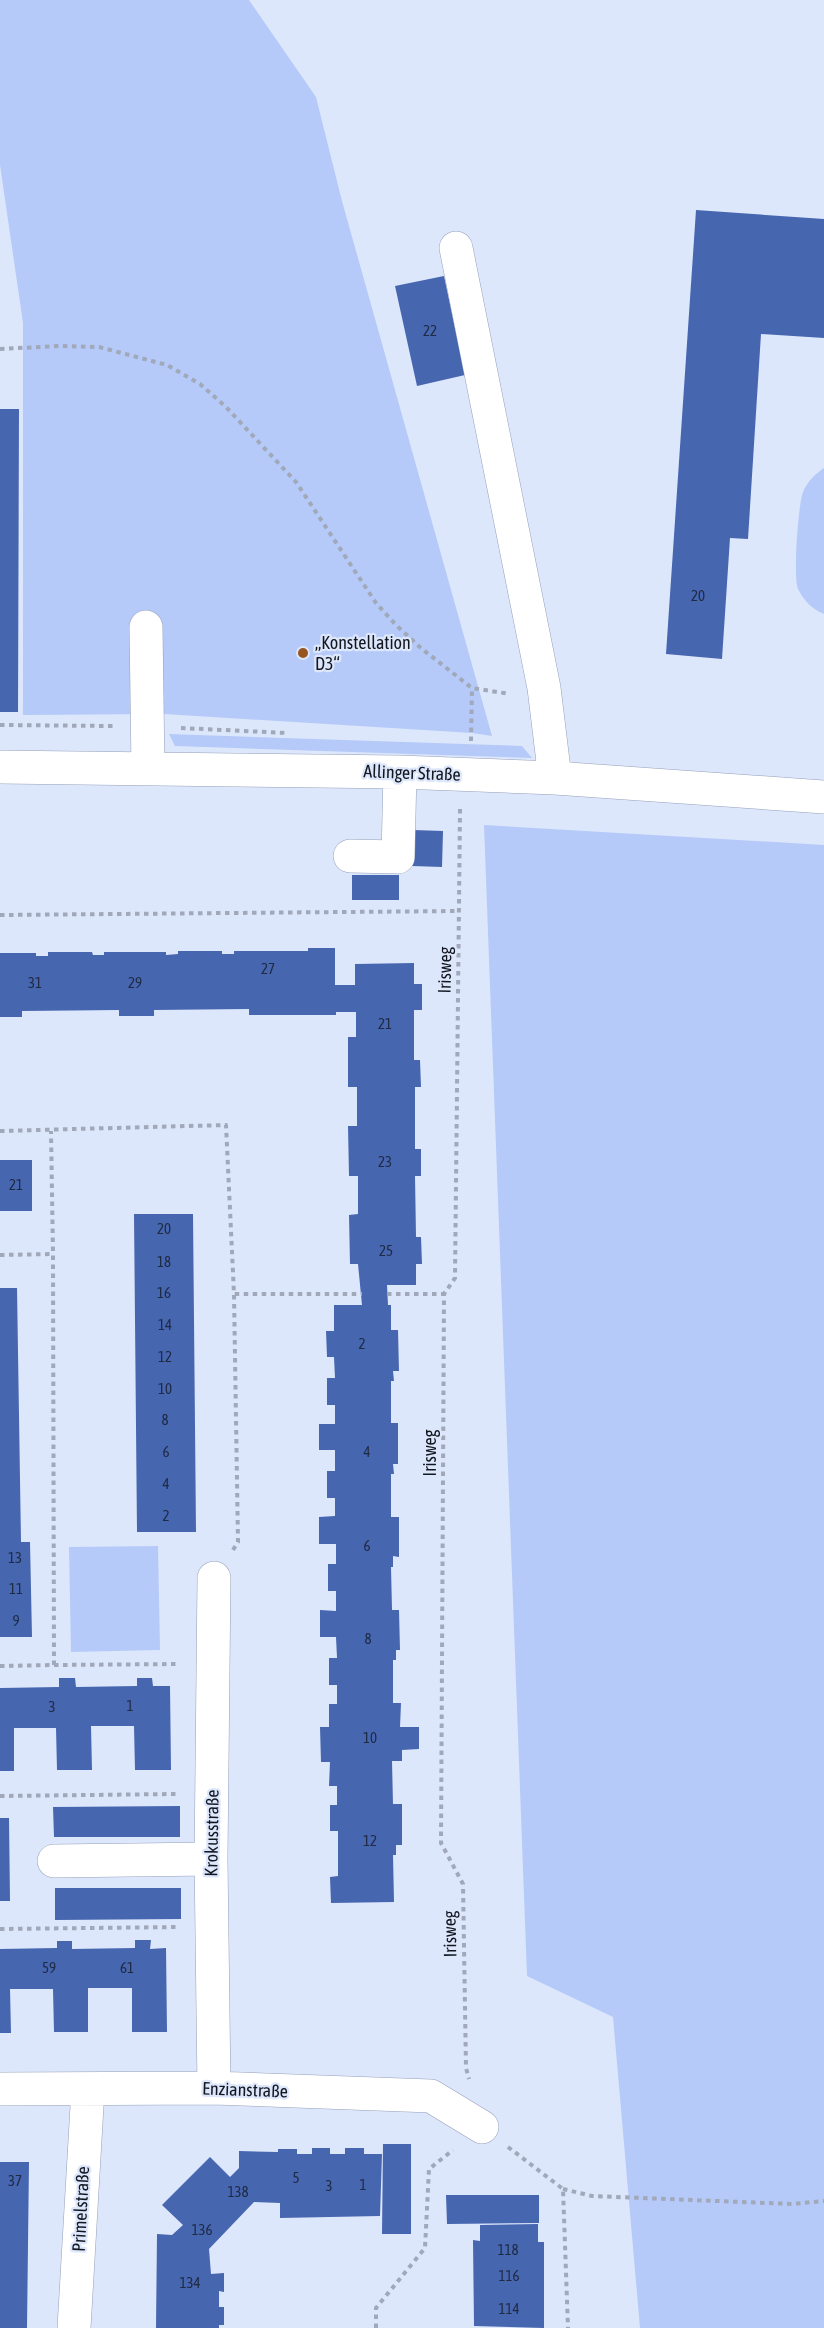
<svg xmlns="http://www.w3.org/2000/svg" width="824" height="2328" font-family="'Asap Condensed',sans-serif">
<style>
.green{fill:#b5caf8}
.building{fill:#4766b0}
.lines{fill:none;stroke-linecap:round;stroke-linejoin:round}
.minor-casing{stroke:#94a0b9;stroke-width:34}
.path{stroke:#a0a8b9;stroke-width:4;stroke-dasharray:4.5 4.5;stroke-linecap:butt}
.minor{stroke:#fff;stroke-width:33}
.poi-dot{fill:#965521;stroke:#dde7fc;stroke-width:2}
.labels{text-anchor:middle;stroke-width:4.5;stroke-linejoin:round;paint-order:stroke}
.number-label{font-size:15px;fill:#1f2a43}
.poi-label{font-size:18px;fill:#12161f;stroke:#dde7fc;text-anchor:start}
.street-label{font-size:18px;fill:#12161f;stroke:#dde7fc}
</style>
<rect width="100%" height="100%" fill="#dde7fc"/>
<path class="green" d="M0,0H249L316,97L342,201L492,736L472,733L164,714L23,715V323L0,165Z
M824,468V614C812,609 804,601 798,589C793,576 798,506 803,492C807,482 815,474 824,468Z
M169,734L522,746L532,758L175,746Z
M484,825L824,845V2328H640L613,2017L527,1976Z
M158,1546L160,1650L71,1652L69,1547Z"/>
<path class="building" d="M696,210L824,219V338L761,334L748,539L730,538L722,659L666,654Z
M444,276L465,375L417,386L395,286Z
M0,409H19L18,712H0Z
M413,830L443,831L442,867L412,866Z
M352,875H399V900H352Z
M308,948H335V985H355V964L414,963V984H422V1010H414V1060H420L421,1087H415V1149H421V1176H415L416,1237H421L422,1264H416V1285H387L388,1305H391V1330H398L399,1371H393L394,1381H391V1423H398V1464H393L394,1474H391V1517H399V1557L393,1556V1567H391L392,1610H399L400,1650H396V1660H393V1703H401L400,1727H419V1749L402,1750V1761H392L393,1804H402V1845H396V1855H393L394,1902L331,1903L330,1877L338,1876V1831H330V1805H337V1786H329L330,1762H321L320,1727H329V1704H337V1685H329V1658H337L336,1637H320V1610L336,1611V1591H328V1564H336V1544H319V1517L335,1516V1498H327V1471H335V1450H319V1424H335V1405H327V1378H335L334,1357H327L326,1331H334V1305H362L358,1264H350L349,1215L358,1214V1176H349L348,1126H357V1087H348V1037H356V1012H336V1015H249V1009L154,1010V1016H119V1010L22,1011V1017H0V953H36V956H48V952H92L93,955H104V952H166V955L178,954V951H222V954H234V951H308Z
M0,1160H32V1211H0Z
M134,1214H193L196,1532H137Z
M0,1288H17L21,1542H30L32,1637H0Z
M59,1678H75L76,1687L137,1686V1678H152L153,1686H170L171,1770H135L134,1726H91L92,1770H57L56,1728H14V1771H0V1688L59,1687Z
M180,1806V1837H54L53,1807Z
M0,1818H9L10,1901H0Z
M55,1888H181V1919L55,1920Z
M135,1940H151L150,1949L166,1948L167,2032H132V1988H88V2032H54L53,1989H10L11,2033H0V1949L57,1948V1941H72V1949L135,1948Z
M383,2144H411V2234H382Z
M312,2148H330V2154H345V2148H364V2154H382L380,2216L280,2218V2203L254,2202L209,2249L211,2274L224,2273V2292L219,2291V2307H224V2325H219V2328H156L157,2234L172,2235L183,2225L162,2205L210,2157L230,2177L239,2168V2151L278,2152V2149H297V2154H312Z
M0,2162H29L27,2328H0Z
M446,2195H539V2223L447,2224Z
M538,2224V2242H544V2328L474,2326L473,2240L480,2241V2225Z"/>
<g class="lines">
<g class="minor-casing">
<path id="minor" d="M456,248L544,688L555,778
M146,627L148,769
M0,767L400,772L555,778L824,797
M350,856L398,857L400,772
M214,1578L211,1859L214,2088
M54,1861L211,1859
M0,2089L214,2088L431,2096L482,2127
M74,2328L88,2089"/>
</g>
<path class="path" d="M0,349L59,346L99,347L167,365L200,384L226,407L296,482L376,603L396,625L422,649L472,688L510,694
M0,725L113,726
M181,728L287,733
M471,741L472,688
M460,809L455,1278L444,1294L441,1843L463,1884L466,2068L469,2079
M0,915L459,911
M0,1131L226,1125L234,1294H362
M0,1255L53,1254
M387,1294H444
M233,1550L238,1542L234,1294
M54,1665L179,1664
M0,1666L54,1665L53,1254L51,1131
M0,1796L176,1794
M0,1929L179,1927
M508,2147L563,2189L568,2328
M563,2189L592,2196L792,2204L824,2201
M376,2328V2308L425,2248L429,2169L453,2150"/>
<use href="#minor" class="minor"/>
</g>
<circle class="poi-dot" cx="303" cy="653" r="6"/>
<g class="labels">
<g class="number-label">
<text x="430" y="336">22</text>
<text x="698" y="601">20</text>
<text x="268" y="974">27</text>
<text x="35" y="988">31</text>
<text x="135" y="988">29</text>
<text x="385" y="1029">21</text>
<text x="385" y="1167">23</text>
<text x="16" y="1190">21</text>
<text x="164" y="1234">20</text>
<text x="386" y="1256">25</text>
<text x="164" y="1267">18</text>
<text x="164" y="1298">16</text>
<text x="165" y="1330">14</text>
<text x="362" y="1349">2</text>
<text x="165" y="1362">12</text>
<text x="165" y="1394">10</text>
<text x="165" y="1425">8</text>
<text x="166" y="1457">6</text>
<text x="367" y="1457">4</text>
<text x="166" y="1489">4</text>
<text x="166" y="1521">2</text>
<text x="367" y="1551">6</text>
<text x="15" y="1563">13</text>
<text x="16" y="1594">11</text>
<text x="16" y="1626">9</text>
<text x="368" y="1644">8</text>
<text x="130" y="1711">1</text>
<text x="52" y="1712">3</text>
<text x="370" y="1743">10</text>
<text x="370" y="1846">12</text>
<text x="49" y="1973">59</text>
<text x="127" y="1973">61</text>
<text x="296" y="2183">5</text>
<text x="15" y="2186">37</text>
<text x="363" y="2190">1</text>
<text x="329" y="2191">3</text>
<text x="238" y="2197">138</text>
<text x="202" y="2235">136</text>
<text x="508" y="2255">118</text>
<text x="509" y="2281">116</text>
<text x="190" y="2288">134</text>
<text x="509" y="2314">114</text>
</g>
<g class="poi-label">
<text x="315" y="649">„Konstellation<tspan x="315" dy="21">D3“</tspan></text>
</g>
<g class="street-label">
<text transform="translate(412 773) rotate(2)" y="6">Allinger Straße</text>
<text transform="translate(445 970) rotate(-89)" y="6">Irisweg</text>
<text transform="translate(430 1453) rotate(-90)" y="6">Irisweg</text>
<text transform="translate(212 1833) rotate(-89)" y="6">Krokusstraße</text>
<text transform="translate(450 1934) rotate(-91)" y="6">Irisweg</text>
<text transform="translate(245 2090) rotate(2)" y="6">Enzianstraße</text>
<text transform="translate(81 2209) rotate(-87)" y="6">Primelstraße</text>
</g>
</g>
</svg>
